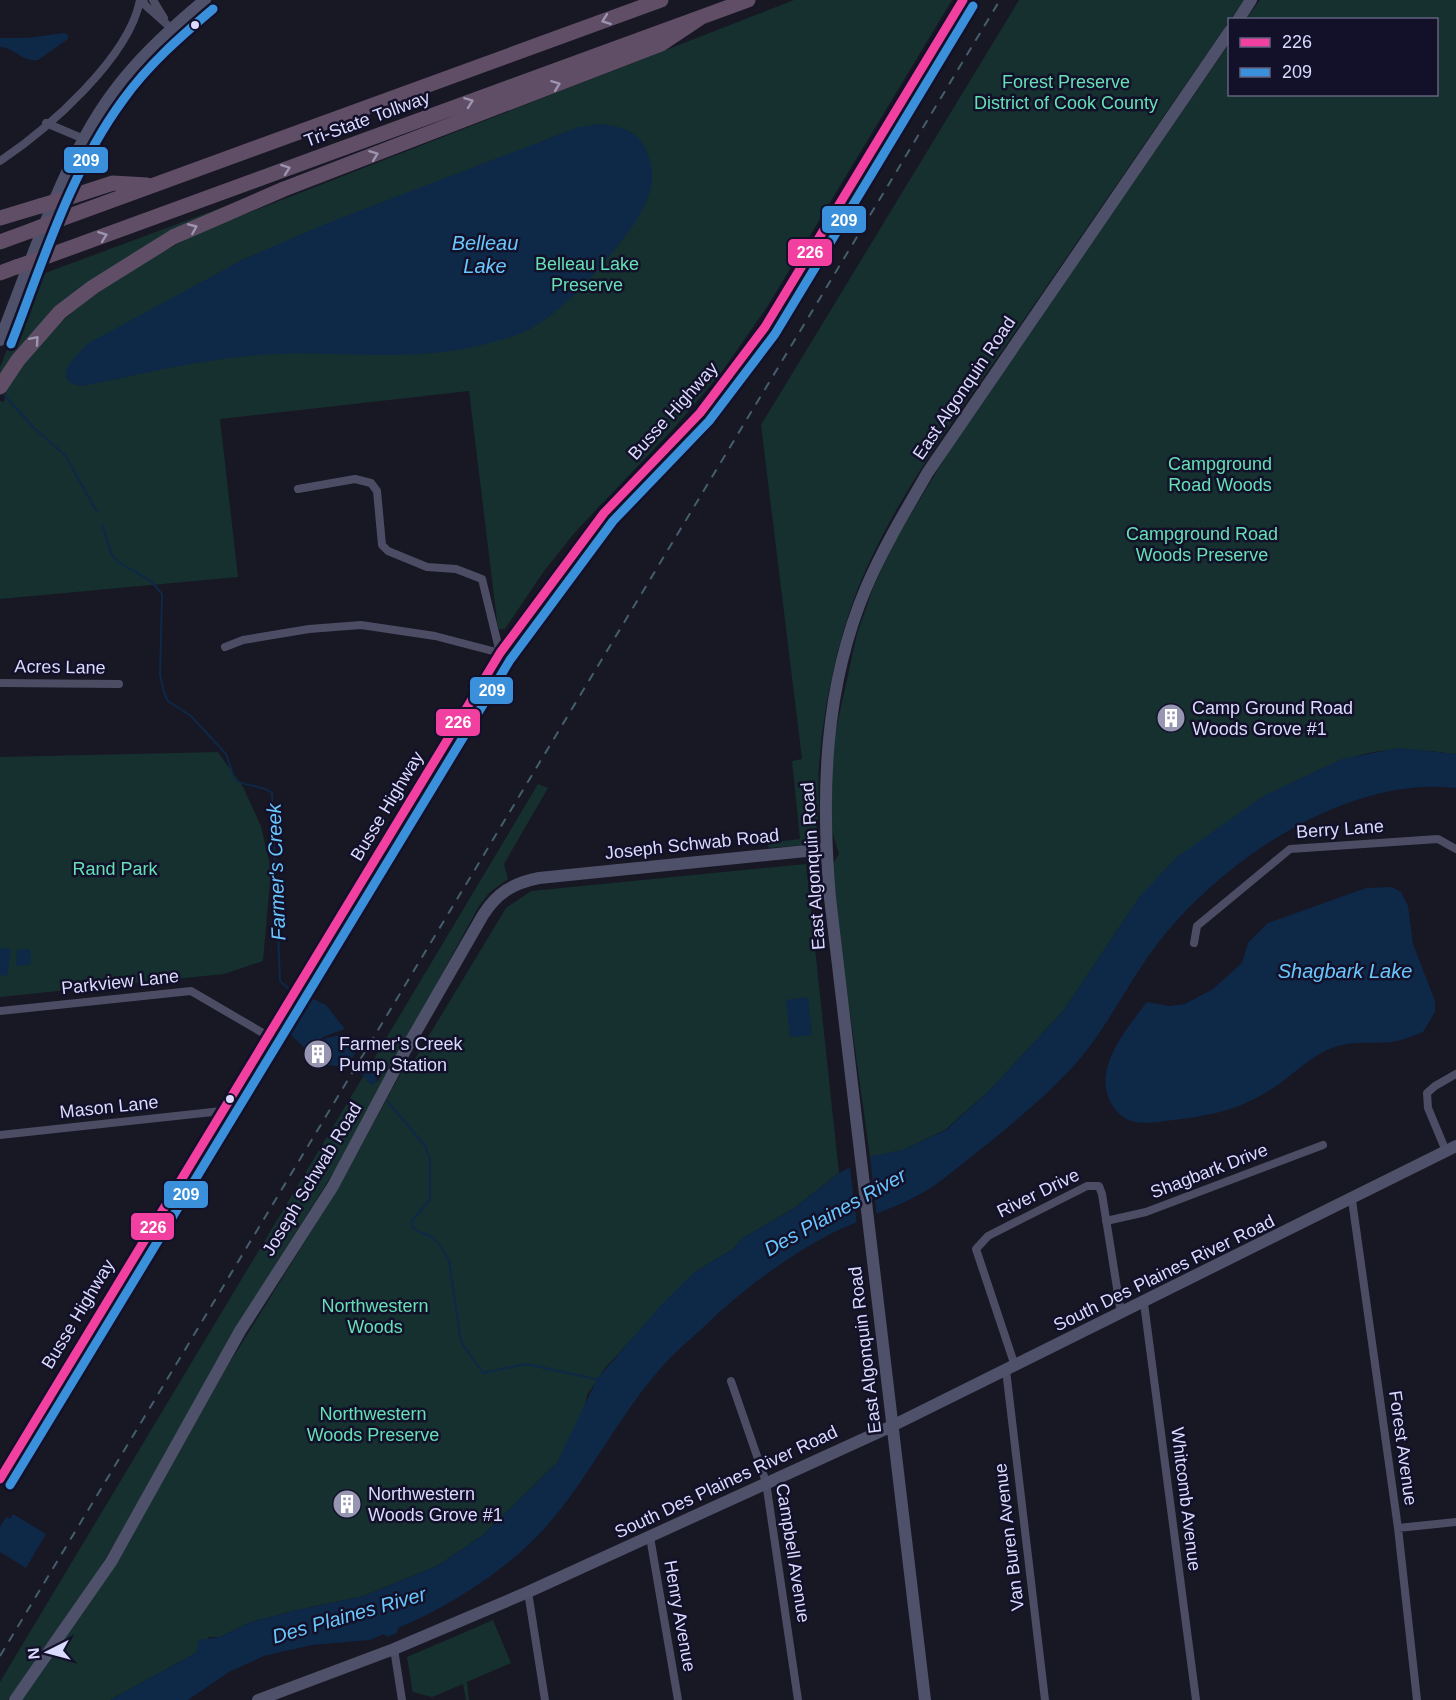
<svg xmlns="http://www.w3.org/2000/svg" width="1456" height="1700" font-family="Arial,sans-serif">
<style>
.green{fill:#15302e}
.water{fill:#0e2848}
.pier{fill:#181724}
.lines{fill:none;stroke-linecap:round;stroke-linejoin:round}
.stream{stroke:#0e2848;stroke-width:2}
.street{stroke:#4c4d64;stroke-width:8}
.secondary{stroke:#4f516a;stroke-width:12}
.highway{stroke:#5f4e66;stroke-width:15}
.rail{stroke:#455e6c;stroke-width:2;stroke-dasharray:9 8;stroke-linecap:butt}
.highway-bridge{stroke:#5f4e66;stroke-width:15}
.bus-1-casing{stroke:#13112a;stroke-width:14}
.bus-2-casing{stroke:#13112a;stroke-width:14}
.bus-1{stroke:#f240a1;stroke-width:9}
.bus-2{stroke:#3a90db;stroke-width:9}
.oneway{stroke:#9d94b2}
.bus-dot{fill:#dbdaff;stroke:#13112a;stroke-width:2}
.labels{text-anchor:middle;stroke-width:5;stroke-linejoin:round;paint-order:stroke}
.park-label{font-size:18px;fill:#65e0b5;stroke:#13112a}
.street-label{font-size:18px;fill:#dbdaff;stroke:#13112a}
.poi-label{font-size:18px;fill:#dbdaff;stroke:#13112a;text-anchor:start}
.water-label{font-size:20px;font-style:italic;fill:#69c7fe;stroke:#13112a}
.line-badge{stroke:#13112a;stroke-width:2}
.badge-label{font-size:16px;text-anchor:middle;font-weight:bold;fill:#fff}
</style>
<rect width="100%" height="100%" fill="#181724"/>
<path class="green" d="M794,0H952L767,307L721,373L674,428L576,531L544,571L505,629H498L469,391L220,419L238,577L0,599V401L4,402L6,391L3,388C18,370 31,350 48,334C92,291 151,256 207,229Z
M1019,0H1244C1169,108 1093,219 1018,328C960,412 895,495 857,591C836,646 824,706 819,764C817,787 822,815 814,836L805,845L769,848L767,843L800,839L792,761L802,759L761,425Z
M1260,0H1456V754C1396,746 1366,747 1312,774L1141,895L1064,1010L991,1089L945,1130L903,1150L870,1157L838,927L833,863L839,854L831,828L833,743L857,634L873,588L894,542L955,441L1229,44L1230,94H1436V20L1246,19Z
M223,207L39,325L0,374V367L37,276Z
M218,752L243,787L261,826L271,870L263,961L224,974L0,997V757Z
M538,784L548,788L504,864L508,879L490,892L479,906L335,1170L253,1300L136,1508L97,1572L11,1696L8,1700H0V1682L364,1075L371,1085L379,1080L383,1069L372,1062Z
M806,864L839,1173L793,1209L743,1238L733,1249L695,1272L605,1368L587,1395L585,1407L557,1463L483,1535L439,1565L364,1596L297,1610L251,1622L220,1637H209L196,1653L110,1700H20L114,1568L227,1367L340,1185L403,1069L408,1074L410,1067L506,908L531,891Z
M493,1620L511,1663L467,1682L469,1700H466L463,1684L432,1697L413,1692L414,1700L407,1657Z"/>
<path class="water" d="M64,33L68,35V39L38,60C22,62 15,48 0,47V38H27Z
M600,124C630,128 644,134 651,166C657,193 636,223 619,244C594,275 570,304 535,326C521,335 505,339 489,343C418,363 348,351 276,354C210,357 147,373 83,386C47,382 76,355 89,343L242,260L333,221L579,127Z
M1399,748L1456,754V788C1349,775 1226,858 1162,938C1128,980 1107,1031 1070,1070C1032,1110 986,1145 943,1179C916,1201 881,1211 850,1225C805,1243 741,1290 707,1324C692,1338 675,1352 661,1368C612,1423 582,1495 527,1546C494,1578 440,1611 398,1628L397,1633L387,1637L384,1634L370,1640L312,1645L264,1656L229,1672L188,1700H110L196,1653L199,1640L220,1637L251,1622L297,1610L364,1596L439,1565L483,1535L557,1463L597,1379L664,1302L695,1272L733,1249L743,1238L793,1209L839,1173L872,1156L903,1150L946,1130L991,1089L1064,1010L1141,895L1177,857L1265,795L1342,759Z
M1392,887L1401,892L1408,906L1413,944L1435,1001V1012L1423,1032C1415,1035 1406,1039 1397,1041C1378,1045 1357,1040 1338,1046C1311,1054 1293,1076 1270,1090C1235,1112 1206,1116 1166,1121C1142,1124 1124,1126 1111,1103C1092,1069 1127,1028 1147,1002L1169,1006L1185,1004L1213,989L1242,963L1248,943L1268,923L1366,888Z
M0,948L11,949L7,976L0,975Z
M30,949L31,964L16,966L17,950Z
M808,997L812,1035L790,1037L786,1000Z
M311,998L326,1005L345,1029L323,1037L310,1053L291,1035V1029Z
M344,1034L355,1053L376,1064L377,1081L371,1085C357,1066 343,1066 321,1065L319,1062L327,1054L319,1045L324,1039Z
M13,1514L46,1534L26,1568L0,1552V1527L6,1517L10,1519Z"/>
<path class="pier" d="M355,1053L372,1062L364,1075L348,1066Z
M870,1157L877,1218L857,1225L850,1167Z"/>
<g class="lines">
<path class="stream" d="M4,395L34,428L65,455L97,512
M102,524L111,553L118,562L151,581L162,594L160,675L164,692L168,701L191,716L226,754L235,780C247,787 263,785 272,793L280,981L290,990
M297,995L308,1002
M388,1102L425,1146L430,1160V1199L412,1221V1226C417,1233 422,1232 430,1236C439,1242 445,1252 449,1261L461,1342L483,1373L526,1364L600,1380"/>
<path class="street" d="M143,0L145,5L171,28
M153,0L164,18
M46,123L84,139
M0,161C48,129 129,58 140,0
M298,489L355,479L371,483L377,491L382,545L388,551L427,567L456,569L482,579L500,653
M225,647L243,640L309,629L361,625L435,636L500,653
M0,683L119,684
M1194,943L1197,926L1290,849L1438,839L1456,849
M0,1011L191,991L268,1036
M0,1135L222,1111
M1446,1151L1428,1108L1427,1093L1435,1086L1456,1074
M1352,1200L1398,1528L1417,1700
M1106,1221L1146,1212L1323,1145
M1144,1303L1196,1700
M1015,1366L976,1249L988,1236L1087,1186H1099L1102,1194L1121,1313
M1006,1370L1045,1700
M731,1381L766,1482L798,1700
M1398,1528L1456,1522
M650,1537L678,1700
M528,1592L545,1700
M394,1649L402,1700"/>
<path class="secondary" d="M1238,20L1251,0
M0,340C31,263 63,160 112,94C138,58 171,28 205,0
M0,1479L500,653L604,513L700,413L765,327L963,0
M15,1700L111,1562L240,1331L333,1186L406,1049L483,915C497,893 513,883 539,878L826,849
M258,1700L394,1649L528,1592L892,1426L1456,1146
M925,1700L830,898C821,793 824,687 866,588C883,548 906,510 928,472L1230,31"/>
<path class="highway" d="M70,197L113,183L147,185
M0,218L40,206
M61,219L661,0
M0,242L30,231
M48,256L748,0
M0,273L16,267
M0,387L18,360L60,312L93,287L173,237L284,189L661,44L700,18"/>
<path class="rail" d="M0,1656L1000,0"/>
<path class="highway-bridge" d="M40,206L70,197
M30,231L61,219
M16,267L48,256"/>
<g class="bus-1-casing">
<path id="bus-1" d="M0,1479L500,653L604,513L700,413L765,327L963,0"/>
</g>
<g class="bus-2-casing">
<path id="bus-2" d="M11,344C43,262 70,172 123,100C148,65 180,37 213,9
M10,1485L510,660L613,521L709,421L775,334L973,6"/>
</g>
<use href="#bus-1" class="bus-1"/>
<use href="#bus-2" class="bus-2"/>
</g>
<defs><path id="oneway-chevron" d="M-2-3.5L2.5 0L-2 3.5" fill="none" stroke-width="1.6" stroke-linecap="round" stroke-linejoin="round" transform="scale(1.5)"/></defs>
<g class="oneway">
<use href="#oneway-chevron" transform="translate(606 20) rotate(160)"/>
<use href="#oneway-chevron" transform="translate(556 85) rotate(-21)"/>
<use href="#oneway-chevron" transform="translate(469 102) rotate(-20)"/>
<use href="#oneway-chevron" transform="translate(374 155) rotate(-21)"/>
<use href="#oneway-chevron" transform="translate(286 169) rotate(-20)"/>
<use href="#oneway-chevron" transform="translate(193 228) rotate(-23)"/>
<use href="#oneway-chevron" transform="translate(103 236) rotate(-20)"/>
<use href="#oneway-chevron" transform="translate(35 340) rotate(-49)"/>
</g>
<defs>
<g id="building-disc" transform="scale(1.5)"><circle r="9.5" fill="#9796b2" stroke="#13112a"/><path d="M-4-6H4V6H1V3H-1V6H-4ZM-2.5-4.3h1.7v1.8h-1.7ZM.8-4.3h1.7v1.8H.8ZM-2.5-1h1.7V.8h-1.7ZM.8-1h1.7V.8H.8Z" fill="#fff"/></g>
</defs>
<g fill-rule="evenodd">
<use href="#building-disc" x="1171" y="718"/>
<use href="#building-disc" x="318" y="1054"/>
<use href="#building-disc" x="347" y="1504"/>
</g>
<g class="bus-dot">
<circle cx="195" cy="25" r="5"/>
<circle cx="230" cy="1099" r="5"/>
</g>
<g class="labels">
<g class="park-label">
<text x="1066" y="88">Forest Preserve<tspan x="1066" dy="21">District of Cook County</tspan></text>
<text x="587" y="270">Belleau Lake<tspan x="587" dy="21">Preserve</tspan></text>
<text x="1220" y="470">Campground<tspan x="1220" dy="21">Road Woods</tspan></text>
<text x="1202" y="540">Campground Road<tspan x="1202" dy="21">Woods Preserve</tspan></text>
<text x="115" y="875">Rand Park</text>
<text x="375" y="1312">Northwestern<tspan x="375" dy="21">Woods</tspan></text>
<text x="373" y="1420">Northwestern<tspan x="373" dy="21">Woods Preserve</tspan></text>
</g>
<g class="street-label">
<text transform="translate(367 119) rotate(-20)" y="6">Tri-State Tollway</text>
<text transform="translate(964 388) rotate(-56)" y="6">East Algonquin Road</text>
<text transform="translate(673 411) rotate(-48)" y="6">Busse Highway</text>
<text transform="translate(60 667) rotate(1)" y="6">Acres Lane</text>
<text transform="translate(387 806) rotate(-59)" y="6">Busse Highway</text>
<text transform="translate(1340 829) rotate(-4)" y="6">Berry Lane</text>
<text transform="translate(692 844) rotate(-6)" y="6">Joseph Schwab Road</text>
<text transform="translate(813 866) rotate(-94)" y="6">East Algonquin Road</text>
<text transform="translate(120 982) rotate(-6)" y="6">Parkview Lane</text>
<text transform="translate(109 1107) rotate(-6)" y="6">Mason Lane</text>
<text transform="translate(1209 1171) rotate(-21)" y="6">Shagbark Drive</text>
<text transform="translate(312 1179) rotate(-59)" y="6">Joseph Schwab Road</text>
<text transform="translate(1038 1193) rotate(-26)" y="6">River Drive</text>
<text transform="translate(1164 1273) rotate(-26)" y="6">South Des Plaines River Road</text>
<text transform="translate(78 1314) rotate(-59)" y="6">Busse Highway</text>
<text transform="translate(865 1350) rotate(-97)" y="6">East Algonquin Road</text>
<text transform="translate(1403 1448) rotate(82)" y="6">Forest Avenue</text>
<text transform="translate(726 1482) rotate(-25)" y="6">South Des Plaines River Road</text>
<text transform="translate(1186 1499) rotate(83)" y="6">Whitcomb Avenue</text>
<text transform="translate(1009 1537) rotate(-97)" y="6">Van Buren Avenue</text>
<text transform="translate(793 1553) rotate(81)" y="6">Campbell Avenue</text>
<text transform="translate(680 1616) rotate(80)" y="6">Henry Avenue</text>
</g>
<g class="poi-label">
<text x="1192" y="714">Camp Ground Road<tspan x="1192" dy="21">Woods Grove #1</tspan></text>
<text x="339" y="1050">Farmer's Creek<tspan x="339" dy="21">Pump Station</tspan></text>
<text x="368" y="1500">Northwestern<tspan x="368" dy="21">Woods Grove #1</tspan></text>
</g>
<g class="water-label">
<text x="485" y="250">Belleau<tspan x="485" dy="23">Lake</tspan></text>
<text transform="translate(276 872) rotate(-92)" y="7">Farmer's Creek</text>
<text x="1345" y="978">Shagbark Lake</text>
<text transform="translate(835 1212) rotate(-29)" y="7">Des Plaines River</text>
<text transform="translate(349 1615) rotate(-16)" y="7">Des Plaines River</text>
</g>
</g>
<g class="line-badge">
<rect x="63" y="146" width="46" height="28" rx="6" fill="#3a90db"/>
<rect x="821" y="205" width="46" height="29" rx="6" fill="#3a90db"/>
<rect x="787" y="238" width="46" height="29" rx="6" fill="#f240a1"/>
<rect x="469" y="676" width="45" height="29" rx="6" fill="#3a90db"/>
<rect x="435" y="708" width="46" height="29" rx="6" fill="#f240a1"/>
<rect x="163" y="1180" width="46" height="29" rx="6" fill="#3a90db"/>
<rect x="130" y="1212" width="45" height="29" rx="6" fill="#f240a1"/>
</g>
<g class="badge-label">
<text x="86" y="166">209</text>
<text x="844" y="226">209</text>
<text x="810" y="258">226</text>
<text x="492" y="696">209</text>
<text x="458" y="728">226</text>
<text x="186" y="1200">209</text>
<text x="153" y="1233">226</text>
</g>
<rect x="1228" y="18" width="210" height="78" fill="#13112a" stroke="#63617f" stroke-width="1.5"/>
<rect x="1240" y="38" width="30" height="9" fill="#f240a1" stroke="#63617f" stroke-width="1.5"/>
<text x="1282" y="48" font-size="18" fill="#dbdaff">226</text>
<rect x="1240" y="68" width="30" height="9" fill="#3a90db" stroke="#63617f" stroke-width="1.5"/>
<text x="1282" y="78" font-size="18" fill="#dbdaff">209</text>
<g transform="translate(48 1652) rotate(264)" stroke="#13112a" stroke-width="4.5" paint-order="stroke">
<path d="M0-4.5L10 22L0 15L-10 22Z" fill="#dbdaff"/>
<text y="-9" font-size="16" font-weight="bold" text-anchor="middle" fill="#dbdaff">N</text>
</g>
</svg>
